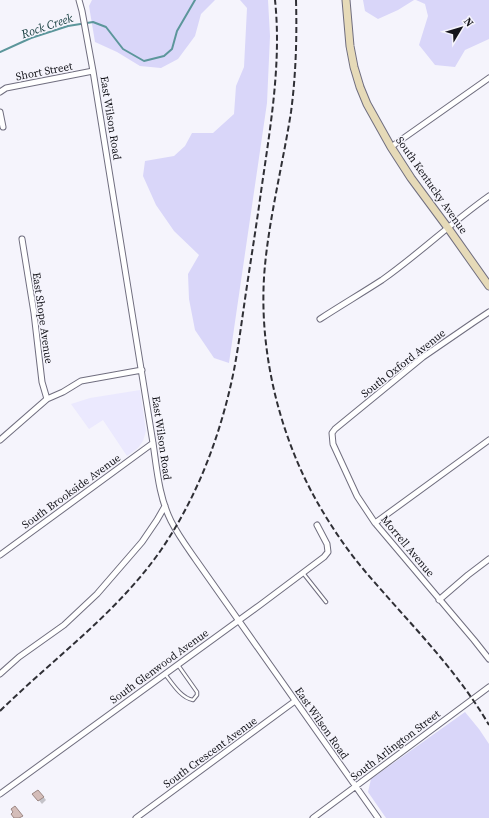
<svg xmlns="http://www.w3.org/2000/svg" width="489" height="818" font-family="'Source Serif 4',serif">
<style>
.built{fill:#ebe9fe}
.green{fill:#d9d6f9}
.shadow{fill:#0003}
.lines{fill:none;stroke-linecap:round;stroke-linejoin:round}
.stream{stroke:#5c969b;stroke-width:2}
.building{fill:#d4bdb9;stroke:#9c8783}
.lane-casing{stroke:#706e7f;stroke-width:4.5}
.street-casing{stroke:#706e7f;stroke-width:7}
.secondary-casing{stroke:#706e7f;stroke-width:9}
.lane{stroke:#fff;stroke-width:2.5}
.street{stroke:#fff;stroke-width:5}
.secondary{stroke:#e6dab8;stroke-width:7}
.rail{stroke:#2f2f35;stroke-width:2;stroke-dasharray:6 3;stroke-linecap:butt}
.labels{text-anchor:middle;stroke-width:3;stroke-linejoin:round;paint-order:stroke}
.street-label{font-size:11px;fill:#15151b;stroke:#f5f4fc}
.water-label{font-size:12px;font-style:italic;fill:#194042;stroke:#f5f4fc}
</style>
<rect width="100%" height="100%" fill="#f5f4fc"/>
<path class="built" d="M140,390L146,431L143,441L138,448L127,456L103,420L89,429L71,404L90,398Z"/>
<path class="green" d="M92,0H215L201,14L195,36L178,59L161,68L140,66L117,52L95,42L89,6Z
M240,0H268L270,36L267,103L229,363L214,358L195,330L189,299L188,274L199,255L174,231L156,205L143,176L145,161L174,156L185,146L192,133H213L234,114L236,86L244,67L247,8Z
M363,0H414L398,10L378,19L365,11Z
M416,0H489V39L465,50L455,67L435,65L419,45L428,16L425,4Z
M465,712L479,729L489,744V818H386L368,792L371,779Z"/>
<path class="shadow" d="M34,794H41L46,800L42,804Z"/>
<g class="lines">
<path class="stream" d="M0,52L31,38L68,26L93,22L106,27L123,49L144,61L164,56L172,49L177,31L195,0"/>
</g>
<path class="building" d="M38,790L44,797L38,801L32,794Z
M15,806L23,816L19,818H14L11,814L13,812L11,809Z"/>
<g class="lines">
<g class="lane-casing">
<path id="lane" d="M303,573L326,602
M165,674C172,683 181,698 193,700L197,695V692L178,665"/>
</g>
<g class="street-casing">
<path id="street" d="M79,0L82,11L93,71L153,443C157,470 159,497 171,521C178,535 187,547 196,560L378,818
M0,92L6,88L93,71
M0,112L3,127
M391,147L489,78
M22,239L34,313L42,382L47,399
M489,312L474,322L423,357L335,429L332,433L333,444L357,496L375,523L474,640L489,659
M320,319C340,306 362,293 382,280C419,254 452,222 489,196
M0,440L47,399L63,392L81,381L142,370
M375,523L489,440
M0,555L153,443
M439,600L468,575L489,559
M0,674L19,657L64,625L97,594L142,542L157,520L165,506
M0,794L260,605L324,557L328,552L327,544L317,525
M136,818L295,701
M313,818L489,687"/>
</g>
<g class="secondary-casing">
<path id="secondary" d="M346,0L350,46L354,67L360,87L367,104L391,147L411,178L448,228L489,286"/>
</g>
<use href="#lane" class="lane"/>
<use href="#street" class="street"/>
<use href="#secondary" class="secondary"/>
<path class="rail" d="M296,0C297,37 296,74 291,112C283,163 270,214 265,265C257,347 279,437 320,507C333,529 347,550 364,570C407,621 455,667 489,725
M0,711C54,658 117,613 161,550C198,496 221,434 234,370C238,349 241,327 244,306C249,271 255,235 260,199C269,134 282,66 275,0"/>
</g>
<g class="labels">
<g class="street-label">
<text transform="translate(44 71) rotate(-11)" y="4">Short Street</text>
<text transform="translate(111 118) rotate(81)" y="4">East Wilson Road</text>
<text transform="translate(432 185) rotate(55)" y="4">South Kentucky Avenue</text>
<text transform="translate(43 318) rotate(82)" y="4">East Shope Avenue</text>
<text transform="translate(403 363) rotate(-38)" y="4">South Oxford Avenue</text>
<text transform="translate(162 438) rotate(82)" y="4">East Wilson Road</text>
<text transform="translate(71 491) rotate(-36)" y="4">South Brookside Avenue</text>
<text transform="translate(408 546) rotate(50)" y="4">Morrell Avenue</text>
<text transform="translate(159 666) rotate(-36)" y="4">South Glenwood Avenue</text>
<text transform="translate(322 723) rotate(55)" y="4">East Wilson Road</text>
<text transform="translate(395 745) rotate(-37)" y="4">South Arlington Street</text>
<text transform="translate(210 752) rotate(-36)" y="4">South Crescent Avenue</text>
</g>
<g class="water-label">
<text transform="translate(47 26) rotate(-19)" y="4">Rock Creek</text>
</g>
</g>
<g transform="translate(461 28) rotate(52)" stroke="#f5f4fc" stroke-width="3" paint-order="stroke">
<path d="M0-3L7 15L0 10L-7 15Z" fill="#15151b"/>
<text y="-6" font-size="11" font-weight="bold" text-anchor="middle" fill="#15151b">N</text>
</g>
</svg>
